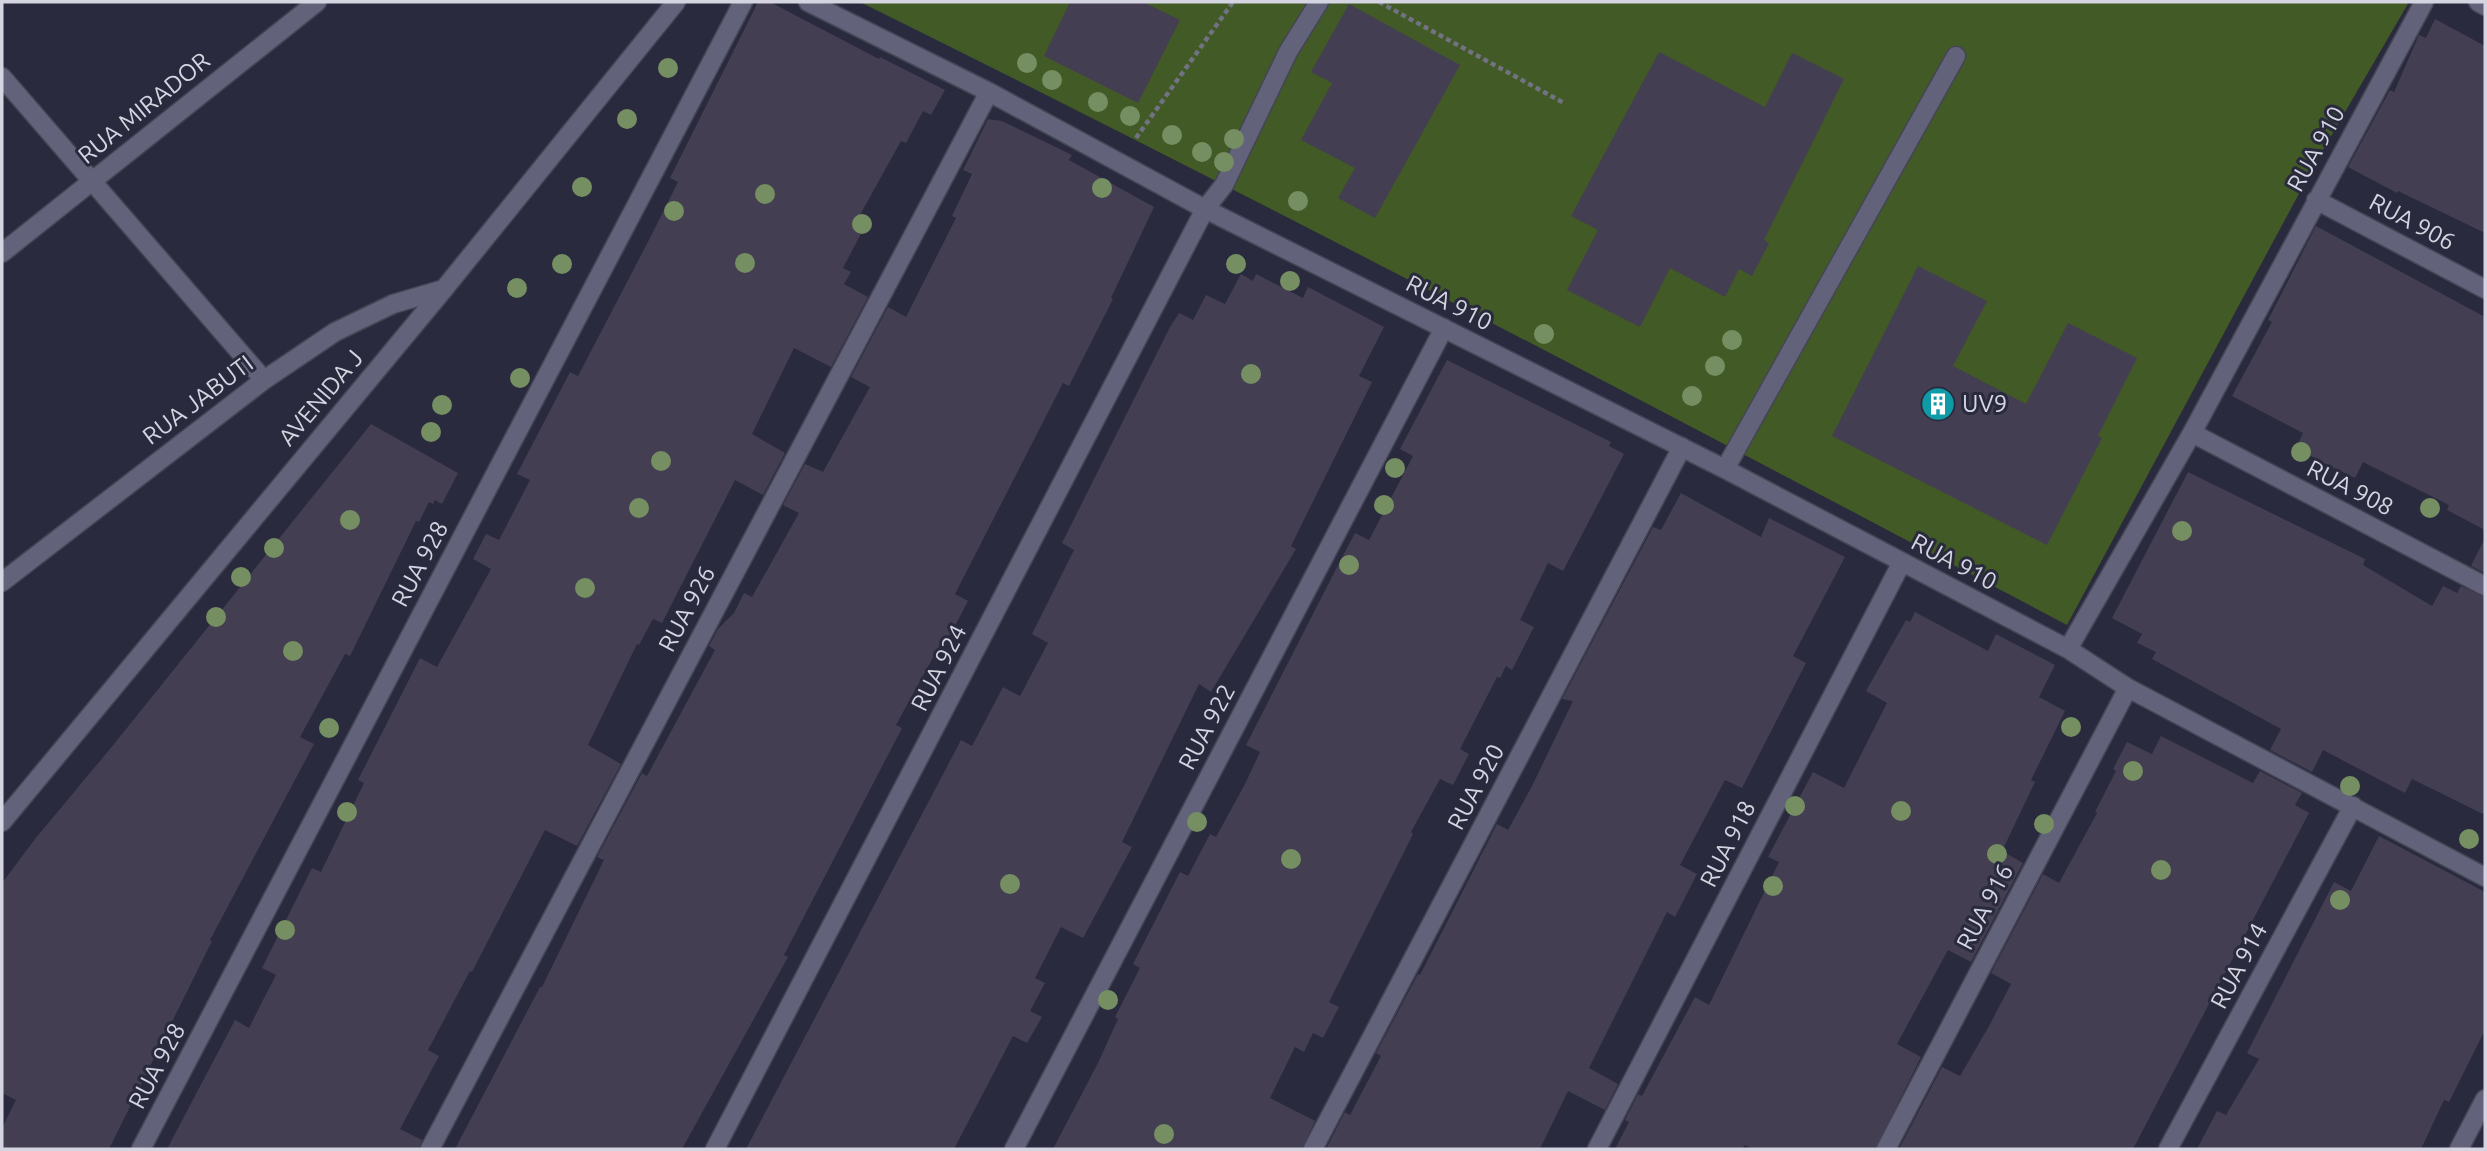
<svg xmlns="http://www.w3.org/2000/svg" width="2487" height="1151" font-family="Ubuntu,sans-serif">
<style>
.green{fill:#425a25}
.building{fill:#443e52}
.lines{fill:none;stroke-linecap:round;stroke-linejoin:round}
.minor-casing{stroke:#444555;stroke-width:21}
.path{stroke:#717282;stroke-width:4.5;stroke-dasharray:5 3.5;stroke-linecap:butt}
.minor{stroke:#62637a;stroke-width:18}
.tree{fill:#758f62}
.labels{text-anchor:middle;stroke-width:6;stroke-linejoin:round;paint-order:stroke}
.street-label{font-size:24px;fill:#d4d5e1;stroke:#292a3d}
.poi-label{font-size:24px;fill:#d4d5e1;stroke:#292a3d;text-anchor:start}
</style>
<rect width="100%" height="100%" fill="#292a3d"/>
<path class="green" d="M860,2H2409L2316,162L2067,625C1667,413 1266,203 860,2Z"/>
<path class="building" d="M758,2H770L879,59L880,57L945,90L931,115L923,111L906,143L901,141L856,222L865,226L843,268L851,272L844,284L868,297L831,367L794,348L752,434L785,453L763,495L735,480L662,623L653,619L639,645L637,644L588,745L621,764L577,846L545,830L472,972L470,971L428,1050L439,1056L400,1129L422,1140L419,1149H167L235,1020L249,1028L262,1002L276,975L262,968L312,868L321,872L364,783L358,780L420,658L437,667L491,569L473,559L486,534L499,540L530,480L517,474L570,372L578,376L650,238L678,182L670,178Z
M1070,2H1143L1180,20L1138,103L1044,56Z
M1349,4L1460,65L1375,218L1338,198L1355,168L1301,140L1332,83L1311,72Z
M2435,19L2485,46V233L2398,191L2397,193L2348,167L2390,90L2394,92L2419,35L2426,38Z
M1659,52L1765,107L1792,53L1844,79L1764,240L1769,243L1752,276L1739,269L1725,297L1670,268L1640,327L1567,290L1598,230L1571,216Z
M988,119L1002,121L1072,155L1069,160L1154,207L1111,298L1113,299L1069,386L1063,383L955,594L968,601L946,643L942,641L896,725L902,728L784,955L788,957L682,1149H455L540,987H542L604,860L597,857L642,773L647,776L715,650L709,646L718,629L734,613L744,593L752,597L799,513L783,505L805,464L823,472L870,387L851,377L888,307L906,317L956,218L952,216L972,174L963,170Z
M2316,226L2485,317V530L2447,510L2449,505L2363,462L2355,478L2324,463L2296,448L2303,433L2232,396L2272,322L2268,320Z
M1918,266L1987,301L1953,366L2026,404L2068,323L2137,358L2098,436L2102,438L2047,545L1832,436Z
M1241,274L1253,281L1256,274L1303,298L1308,287L1384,327L1359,376L1372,382L1291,546L1296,549L1211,692L1199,684L1122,842L1132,847L1083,938L1061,927L1035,978L1045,983L1030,1011L1042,1017L1027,1043L1013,1036L954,1149H746L961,740L972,746L1003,687L1020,696L1048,643L1032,634L1074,550L1062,543L1169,329L1179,313L1193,320L1206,295L1225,304Z
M1447,360L1611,442L1609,446L1624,454L1563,571L1548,563L1520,620L1534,627L1512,670L1506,666L1500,678L1497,677L1460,749L1469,754L1453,785L1440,779L1411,832L1413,834L1329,1002L1339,1007L1323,1038L1313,1033L1304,1052L1295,1047L1270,1098L1315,1121L1302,1149H1053L1098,1063L1118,1019L1115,1017L1140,968L1133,964L1180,872L1188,876L1210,834L1216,837L1245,784L1260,752L1246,745L1336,569L1355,533L1369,540L1413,456L1400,449Z
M371,424L458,473L442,504L435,500L433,504L429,502L419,522L416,521L350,656L345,654L300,737L314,744L210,940L212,941L109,1149H2V1128L16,1100L2,1093V883L35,839L114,744Z
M2188,472L2365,559L2363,565L2432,606L2443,586L2457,593L2461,586L2485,597V815L2412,779L2405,793L2323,750L2312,772L2270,750L2281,729L2152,659L2156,652L2137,643L2142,634L2112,618Z
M1681,493L1761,537L1769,518L1845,557L1793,656L1806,663L1742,788L1725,780L1680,865L1697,874L1675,917L1667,912L1589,1068L1618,1084L1605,1110L1568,1091L1540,1149H1326L1345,1112L1350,1115L1381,1056L1376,1053L1418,974L1420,975L1497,824L1508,830L1532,786L1573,701L1562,699L1653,527L1661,530Z
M2485,538V573L2471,566Z
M1915,612L1988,651L1996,634L2055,665L2039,697L2065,711L2031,780L2035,782L2002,851L2023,863L1971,962L1948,950L1897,1044L1921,1057L1875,1149H1752L1745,1145L1742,1149H1615L1629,1122L1625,1120L1638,1094L1642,1096L1695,997L1709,1005L1779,862L1768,857L1813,772L1844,788L1887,703L1866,691L1906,620L1910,622Z
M2161,736L2253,783L2260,771L2302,793L2295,805L2309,813L2133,1149H1899L1942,1067L1960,1076L1989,1026L2011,984L1991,973L2043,874L2059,883L2097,813L2095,812L2116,771L2113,769L2127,742L2152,754Z
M2379,836L2485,892V1030L2449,1102L2444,1100L2421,1149H2197L2217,1111L2226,1115L2259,1059L2247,1053L2334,882L2351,891Z"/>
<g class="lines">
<g class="minor-casing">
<path id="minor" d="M808,2L989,92L1205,209L1725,469L2068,649L2128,688L2485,877
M2478,2L2485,6
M2,77L264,380
M2316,200L2485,289
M2,253L317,2
M2192,433L2485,586
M1725,469L1956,56
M2,582L264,380L335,332L393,304L444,289
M2068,649L2192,433L2424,2
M2,822L444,289L676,2
M141,1149L743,2
M430,1149L989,92
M715,1149L1205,209L1224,185L1288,52L1319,2
M1014,1149L1444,328
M1313,1149L1682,447
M1597,1149L1902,562
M1886,1149L2128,688
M2168,1149L2353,806
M2459,1149L2485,1099"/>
</g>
<path class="path" d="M1379,2L1564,103
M1771,2V3
M1136,138L1233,2"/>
<use href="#minor" class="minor"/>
</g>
<g class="tree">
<circle cx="1027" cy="63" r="10"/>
<circle cx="668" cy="68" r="10"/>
<circle cx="1052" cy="80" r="10"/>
<circle cx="1098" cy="102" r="10"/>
<circle cx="1130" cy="116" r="10"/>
<circle cx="627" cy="119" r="10"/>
<circle cx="1172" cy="135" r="10"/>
<circle cx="1234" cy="139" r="10"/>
<circle cx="1202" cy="152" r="10"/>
<circle cx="1224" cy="162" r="10"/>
<circle cx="582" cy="187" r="10"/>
<circle cx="1102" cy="188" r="10"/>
<circle cx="765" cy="194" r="10"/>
<circle cx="1298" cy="201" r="10"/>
<circle cx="674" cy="211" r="10"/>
<circle cx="862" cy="224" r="10"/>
<circle cx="745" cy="263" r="10"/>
<circle cx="562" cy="264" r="10"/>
<circle cx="1236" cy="264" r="10"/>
<circle cx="1290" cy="281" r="10"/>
<circle cx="517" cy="288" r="10"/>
<circle cx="1544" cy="334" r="10"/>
<circle cx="1732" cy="340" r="10"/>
<circle cx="1715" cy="366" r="10"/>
<circle cx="1251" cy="374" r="10"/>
<circle cx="520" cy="378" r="10"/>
<circle cx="1692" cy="396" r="10"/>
<circle cx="442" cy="405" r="10"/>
<circle cx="431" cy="432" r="10"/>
<circle cx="2301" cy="452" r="10"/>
<circle cx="661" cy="461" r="10"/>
<circle cx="1395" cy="468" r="10"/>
<circle cx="1384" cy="505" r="10"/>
<circle cx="639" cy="508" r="10"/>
<circle cx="2430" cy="508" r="10"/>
<circle cx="350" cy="520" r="10"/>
<circle cx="2182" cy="531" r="10"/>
<circle cx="274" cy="548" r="10"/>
<circle cx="1349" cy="565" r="10"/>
<circle cx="241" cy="577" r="10"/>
<circle cx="585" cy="588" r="10"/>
<circle cx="216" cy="617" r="10"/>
<circle cx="293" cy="651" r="10"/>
<circle cx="2071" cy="727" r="10"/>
<circle cx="329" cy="728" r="10"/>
<circle cx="2133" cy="771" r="10"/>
<circle cx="2350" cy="786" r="10"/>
<circle cx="1795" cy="806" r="10"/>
<circle cx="1901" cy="811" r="10"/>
<circle cx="347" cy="812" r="10"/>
<circle cx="1197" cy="822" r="10"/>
<circle cx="2044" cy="824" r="10"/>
<circle cx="2469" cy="839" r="10"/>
<circle cx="1997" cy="854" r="10"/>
<circle cx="1291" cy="859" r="10"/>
<circle cx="2161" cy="870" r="10"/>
<circle cx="1010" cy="884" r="10"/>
<circle cx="1773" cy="886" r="10"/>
<circle cx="2340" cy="900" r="10"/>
<circle cx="285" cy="930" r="10"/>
<circle cx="1108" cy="1000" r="10"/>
<circle cx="1164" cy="1134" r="10"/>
</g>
<defs>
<g id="building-disc" transform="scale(1.75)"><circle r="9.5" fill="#0f9aa8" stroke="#292a3d"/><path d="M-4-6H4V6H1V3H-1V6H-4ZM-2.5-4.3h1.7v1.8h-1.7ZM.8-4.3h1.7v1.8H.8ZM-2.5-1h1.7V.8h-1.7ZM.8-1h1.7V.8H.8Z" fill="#fff"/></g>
</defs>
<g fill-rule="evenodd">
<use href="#building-disc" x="1938" y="404"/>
</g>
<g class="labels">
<g class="street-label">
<text transform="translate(144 108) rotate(-39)" y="8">RUA MIRADOR</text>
<text transform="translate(2316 149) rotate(-61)" y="8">RUA 910</text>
<text transform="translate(2412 222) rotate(28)" y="8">RUA 906</text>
<text transform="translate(1449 303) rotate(27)" y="8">RUA 910</text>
<text transform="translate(321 398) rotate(-50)" y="8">AVENIDA J</text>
<text transform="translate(198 400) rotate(-37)" y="8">RUA JABUTI</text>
<text transform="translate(2350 488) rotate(27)" y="8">RUA 908</text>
<text transform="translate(1954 562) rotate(28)" y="8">RUA 910</text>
<text transform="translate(420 564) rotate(-62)" y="8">RUA 928</text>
<text transform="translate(687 609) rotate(-62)" y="8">RUA 926</text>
<text transform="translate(939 668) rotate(-63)" y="8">RUA 924</text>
<text transform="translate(1207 727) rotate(-62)" y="8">RUA 922</text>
<text transform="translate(1476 787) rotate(-62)" y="8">RUA 920</text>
<text transform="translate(1728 844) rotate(-63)" y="8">RUA 918</text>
<text transform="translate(1985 907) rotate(-62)" y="8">RUA 916</text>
<text transform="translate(2239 966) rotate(-62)" y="8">RUA 914</text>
<text transform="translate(157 1066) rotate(-62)" y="8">RUA 928</text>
</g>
<g class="poi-label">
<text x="1962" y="412">UV9</text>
</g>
</g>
<rect width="2487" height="1151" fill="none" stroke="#d4d5e1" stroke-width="7"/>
</svg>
